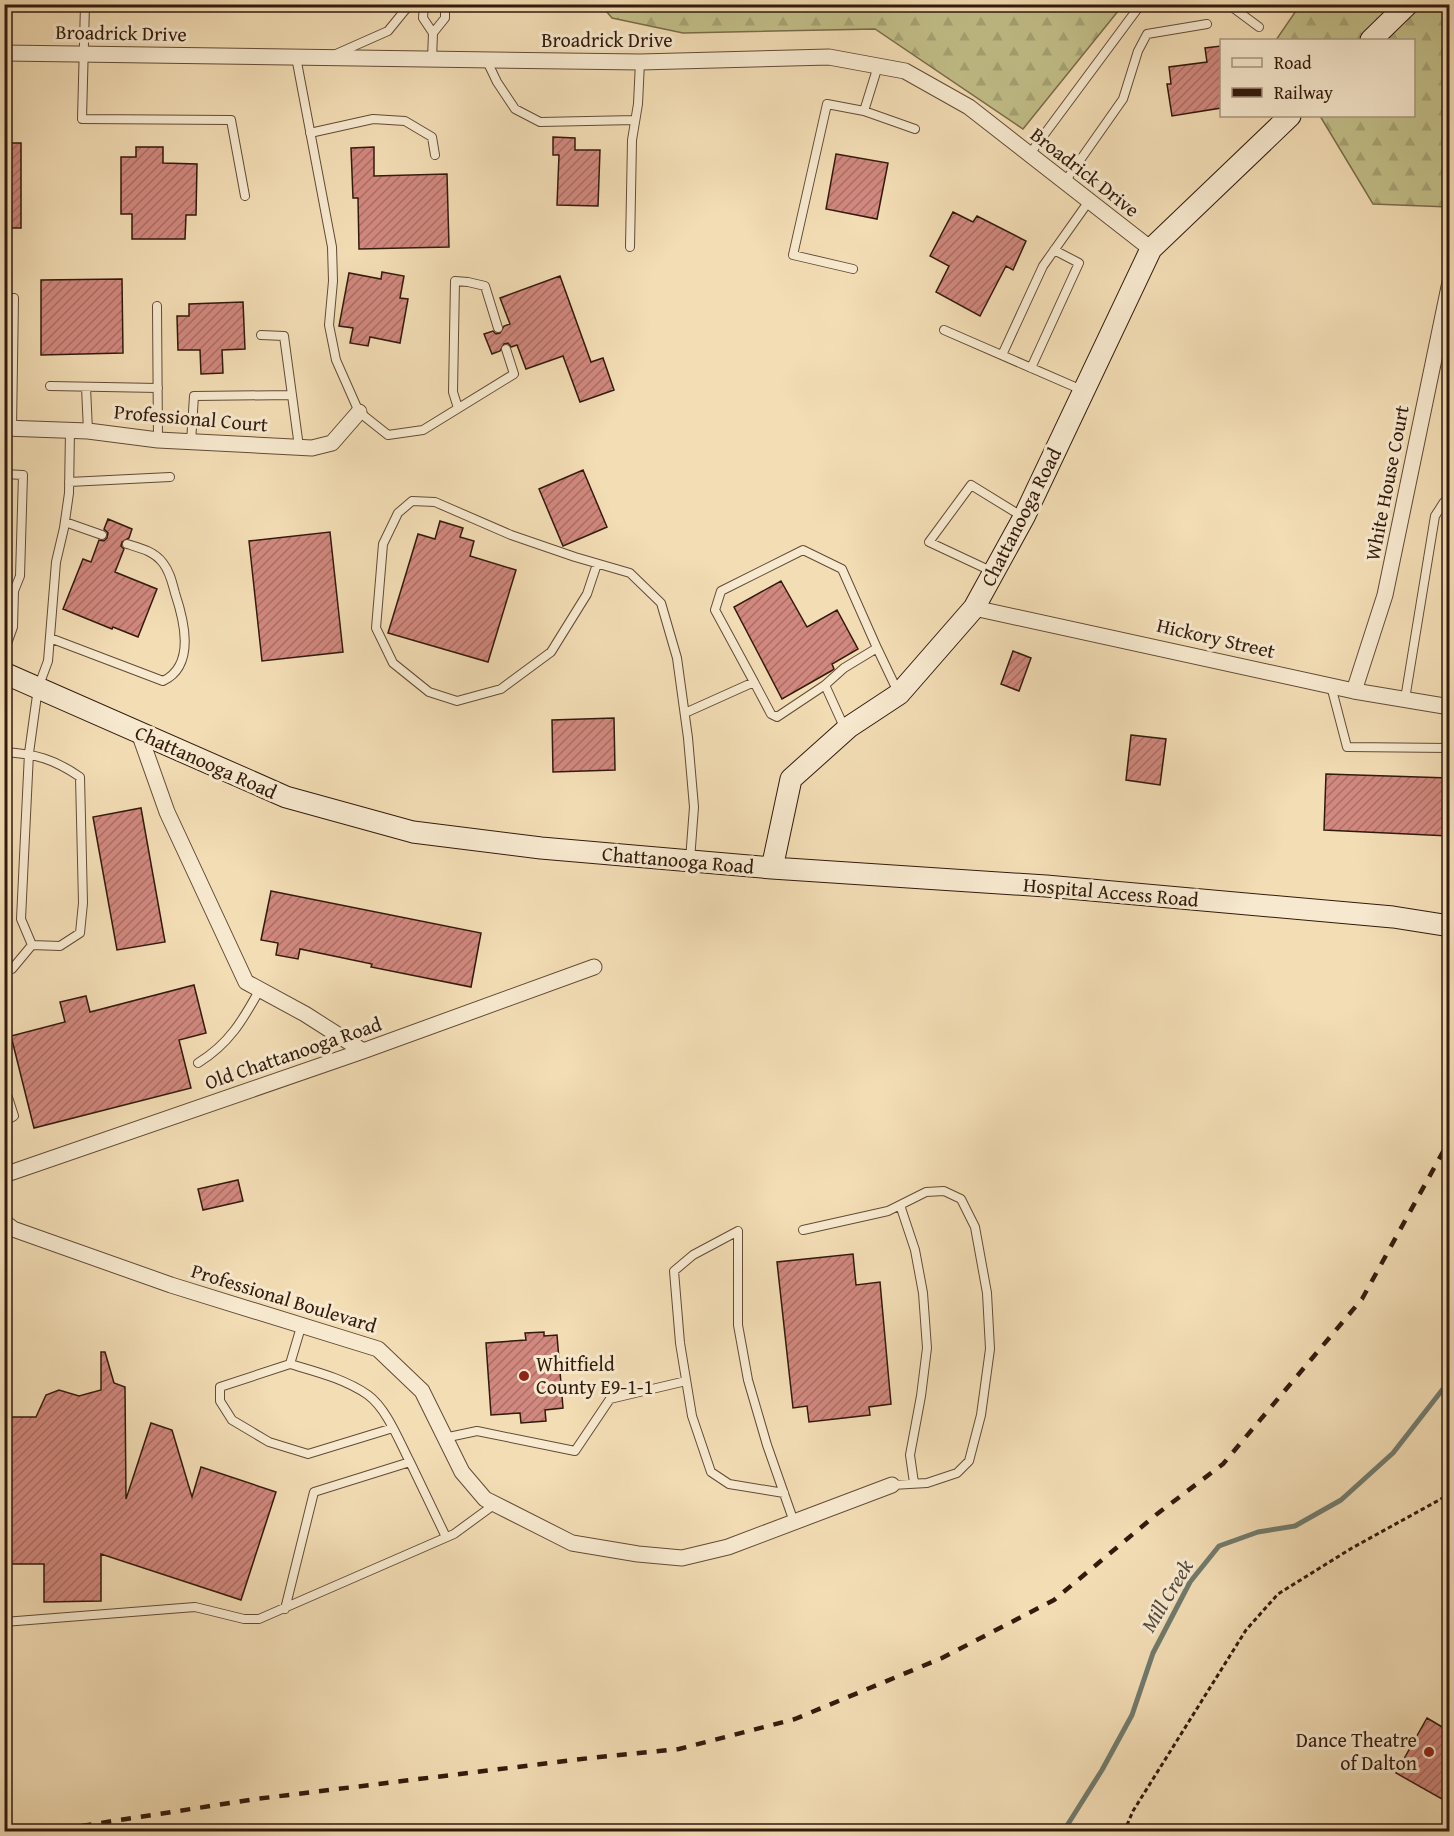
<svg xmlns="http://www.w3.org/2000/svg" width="1454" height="1836" font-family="'Gentium Book Plus',serif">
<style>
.forest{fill:url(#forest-firs);stroke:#7a6c4a;stroke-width:1.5}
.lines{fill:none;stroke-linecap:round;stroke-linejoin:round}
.stream{stroke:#717b6d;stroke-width:5}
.building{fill:url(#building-hatch);stroke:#321a0c;stroke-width:1.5}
.lane-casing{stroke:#624b36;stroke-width:10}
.street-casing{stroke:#624b36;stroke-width:17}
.secondary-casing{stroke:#321a0c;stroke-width:23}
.path{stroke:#321a0c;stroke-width:3;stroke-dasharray:4.5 3;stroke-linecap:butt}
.lane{stroke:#f7e9cf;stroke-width:8}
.street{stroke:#f7e9cf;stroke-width:15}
.secondary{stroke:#f7e9cf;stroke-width:21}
.rail{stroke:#321a0c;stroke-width:4.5;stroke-dasharray:10 10;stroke-linecap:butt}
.poi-dot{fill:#8f2418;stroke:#f7e9cf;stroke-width:2}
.labels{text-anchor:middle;stroke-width:6;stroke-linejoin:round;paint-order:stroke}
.street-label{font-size:20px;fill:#321a0c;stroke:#f7e9cf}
.poi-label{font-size:20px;fill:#321a0c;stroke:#f7e9cf;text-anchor:start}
.water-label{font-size:21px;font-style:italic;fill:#524b3d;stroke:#f7e9cf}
</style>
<defs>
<pattern id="forest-firs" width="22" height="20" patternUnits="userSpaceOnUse" patternTransform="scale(1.5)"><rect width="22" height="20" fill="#c2bf89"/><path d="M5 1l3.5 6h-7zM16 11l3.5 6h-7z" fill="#a7a475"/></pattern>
<pattern id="building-hatch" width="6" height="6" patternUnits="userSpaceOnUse" patternTransform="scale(1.5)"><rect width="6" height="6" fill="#d1887e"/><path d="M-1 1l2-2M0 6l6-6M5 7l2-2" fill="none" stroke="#aa6e66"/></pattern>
</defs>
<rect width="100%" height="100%" fill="#f3ddb5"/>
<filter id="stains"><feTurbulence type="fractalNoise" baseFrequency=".00333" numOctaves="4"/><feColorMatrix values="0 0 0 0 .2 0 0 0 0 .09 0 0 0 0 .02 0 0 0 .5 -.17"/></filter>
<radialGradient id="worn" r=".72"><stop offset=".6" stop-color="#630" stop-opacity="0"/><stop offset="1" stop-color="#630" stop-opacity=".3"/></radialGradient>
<path class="forest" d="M601,5H1123L1023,129L875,29L683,33L612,18Z
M1300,5H1449V207L1373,204L1320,116H1414V40H1276Z"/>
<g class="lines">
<path class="stream" d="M1063,1832L1102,1770L1132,1715L1153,1653L1190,1582L1219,1546L1258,1532L1295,1526L1341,1500L1393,1453L1450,1380"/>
</g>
<path class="building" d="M1221,46V108L1172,116L1167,84H1171L1169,67L1207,62L1205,48Z
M553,137L575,138V150H600L598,206L557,205L559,155H553Z
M4,143H21V228H4Z
M136,147H163V163L197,164L196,215H186L185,239H132V214H121V157H136Z
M374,147V176L447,174L449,247L359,249L358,198H353L351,148Z
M836,154L888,163L877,219L826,209Z
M953,212L973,222L977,216L1026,241L1013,270L1006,266L980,316L936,292L949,266L930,256Z
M382,272L404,276L400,298L408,299L400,343L370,337L368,346L350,343L353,328L339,326L349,273L381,279Z
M560,276L591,362L603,358L614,390L580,402L563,356L526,369L517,345L511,347L508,343L504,344L500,351L492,354L484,334L493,331L496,334L500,333L504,326L510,324L500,298Z
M122,279L123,353L41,355V280Z
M243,302L245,349L222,350L223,373L201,374L200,350H178L177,316H189V304Z
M583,470L607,527L563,546L539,489Z
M108,519L132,529L129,538L122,542L121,546L124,549L115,572L157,589L138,637L113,627L112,629L63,609L83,559L91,562L99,540L104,541L107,538L108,533L104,529Z
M440,521L463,528L460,537L474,541L470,556L516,570L488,662L388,633L418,534L435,539Z
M330,532L343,652L262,661L249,541Z
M781,581L807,627L837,610L858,649L832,664L834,669L831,671L782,699L734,607Z
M1013,651L1031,658L1019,691L1001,684Z
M614,718L615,770L553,772L552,720Z
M1131,735L1166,739L1160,785L1126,780Z
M1326,774L1449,778V836L1324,830Z
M141,808L165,942L117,950L93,817Z
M271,891L481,933L471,987L371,967L372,964L300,949L298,959L276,955L278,943L261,940Z
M194,985L206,1033L179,1040L191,1088L34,1128L11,1036L65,1022L60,1002L86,996L90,1012Z
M238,1180L243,1201L203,1210L198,1189Z
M853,1254L856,1285L880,1282L891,1404L869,1407L870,1415L809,1422L807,1406L793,1408L777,1262Z
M544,1332V1336L557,1335L563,1408L545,1410L546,1421L521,1423L520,1413L491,1415L486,1343L526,1340L525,1333Z
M101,1352H105L114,1383L125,1387L126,1499L151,1423L172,1430L192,1497L201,1467L276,1492L241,1600L101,1554V1601L44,1602V1564H4V1417H36L46,1395L59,1390L79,1396L101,1390Z
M1427,1718L1449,1731V1803L1396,1773Z"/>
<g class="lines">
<g class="lane-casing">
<path id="lane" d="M85,4L82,119L231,120L245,196
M424,4L423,18L433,33
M1228,4L1259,27
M336,54L388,31L410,4
M296,57L332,247L333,281L329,325L336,360L359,412L388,435L423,430L514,374L506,349
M432,59L433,33L445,18V4
M486,59L497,82L515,109L540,122L635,120
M864,111L915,129
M310,133L373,119L405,121L432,137L435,155
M1029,155L1141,4
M1064,183L1123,99L1138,51L1147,34L1207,24
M630,247L632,140L638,104L640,62
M853,269L793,255L827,104L864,111L878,66
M4,298H14L12,428
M157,306L158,440
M944,330L1082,390
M261,335L284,336L299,447
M1002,355L1043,266L1089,201
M1031,368L1079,263L1054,250
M50,386L158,388
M86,387L88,431
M458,408L453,392L455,281L468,282L485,286L498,328
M191,442L194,396L292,395
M4,474L23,475L20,576L14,591
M69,482L170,477
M65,522L102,535
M597,564L587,594L551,652L501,689L457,701L429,692L393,663L376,628L383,544L398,513L412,501L435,502L511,535L575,557L630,573L661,603L677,658L688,738L694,807L690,860
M991,571L929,542L971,485L1023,517
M4,591H14L13,627L4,652
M50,638L163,681C196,665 184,620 175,593C172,582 170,572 163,563C154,551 140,548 127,544
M877,648L898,692
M825,685L845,729
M1331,686L1347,747L1450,748
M1405,699L1435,516L1444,502L1450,503
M685,713L754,682L771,714L777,717L825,685L844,668L877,648L842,569L803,550L721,591L715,610L754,682
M4,752C36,754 54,759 80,777L83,903L80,933L60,946L32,945L21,919L29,753L38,688L48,661L56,562L64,528L69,493L70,430
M4,971L12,969L32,945
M198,1063C229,1044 243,1020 260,989
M4,1085L14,1116L4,1122
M900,1205L915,1250L923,1293L927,1348L921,1396L910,1455L914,1483
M803,1230L888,1211L926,1192L944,1191L961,1199L975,1227L987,1293L990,1349L981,1415L969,1461L957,1473L927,1483L892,1485
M301,1327L290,1364C317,1372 345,1379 368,1395C387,1409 399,1441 410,1462
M290,1364L220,1387V1401L232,1420L269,1442L308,1454L393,1428
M444,1438L477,1431L575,1451L610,1399L686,1381
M784,1493L729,1484L711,1472L692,1416L680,1343L674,1271L693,1255L738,1231V1325L748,1380L767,1445L794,1522
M285,1609L314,1492L410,1462L446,1537
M4,1622L195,1607L244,1619H259L454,1534L495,1504"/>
</g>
<g class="street-casing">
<path id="street" d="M4,53L640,62L829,57L905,71L969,107L1151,249
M4,428L88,431L158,440L312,448L332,443L359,412
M974,608L1354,691L1450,707
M1354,691L1385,595L1450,282
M139,733L167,812L246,982L305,1014L363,1051
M4,1175L363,1051L594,967
M4,1222L13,1229L171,1285L378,1349L422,1391L462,1472L485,1499L572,1543L638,1554L682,1558L728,1547L892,1485"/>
</g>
<g class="secondary-casing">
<path id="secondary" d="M1371,40L1408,4
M4,673L286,797L413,832L541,848L772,868L1046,886L1393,917L1450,926
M772,868L791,779L849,727L899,694L974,608L1024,517L1151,249L1290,116"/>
</g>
<path class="path" d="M1124,1832L1133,1811L1246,1630L1278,1594L1352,1548L1450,1494"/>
<use href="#lane" class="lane"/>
<use href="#street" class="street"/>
<use href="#secondary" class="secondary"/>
<path class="rail" d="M42,1832L256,1799L590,1758L679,1749L795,1719L942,1658L1054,1600L1157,1514L1223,1464L1362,1299L1450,1139"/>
</g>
<g class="poi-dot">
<circle cx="524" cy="1376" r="6"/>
<circle cx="1429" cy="1752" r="6"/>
</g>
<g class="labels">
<g class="street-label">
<text transform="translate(121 33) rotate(1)" y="7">Broadrick Drive</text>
<text x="607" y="47">Broadrick Drive</text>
<text transform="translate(1085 172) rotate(38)" y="7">Broadrick Drive</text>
<text transform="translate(191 418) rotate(5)" y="7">Professional Court</text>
<text transform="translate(1387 483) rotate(-79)" y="7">White House Court</text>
<text transform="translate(1021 517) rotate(-63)" y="7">Chattanooga Road</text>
<text transform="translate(1216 638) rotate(13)" y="7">Hickory Street</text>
<text transform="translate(206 762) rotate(24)" y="7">Chattanooga Road</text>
<text transform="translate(678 860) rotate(5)" y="7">Chattanooga Road</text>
<text transform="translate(1111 892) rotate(5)" y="7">Hospital Access Road</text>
<text transform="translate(293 1053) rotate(-19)" y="7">Old Chattanooga Road</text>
<text transform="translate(284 1298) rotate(17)" y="7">Professional Boulevard</text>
</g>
<g class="poi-label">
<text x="536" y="1371">Whitfield<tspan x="536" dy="23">County E9-1-1</tspan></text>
<text x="1417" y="1747" text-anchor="end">Dance Theatre<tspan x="1417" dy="23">of Dalton</tspan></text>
</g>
<g class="water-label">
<text transform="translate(1167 1596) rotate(-59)" y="7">Mill Creek</text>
</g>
</g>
<rect width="1454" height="1836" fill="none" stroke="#f3ddb5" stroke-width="24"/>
<rect x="6" y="6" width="1442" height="1824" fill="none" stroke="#321a0c" stroke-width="3"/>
<rect x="12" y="12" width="1430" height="1812" fill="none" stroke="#321a0c" stroke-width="1.5"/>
<rect x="1220" y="39" width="195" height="78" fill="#f7e9cf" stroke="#a89681" stroke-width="1.5"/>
<rect x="1232" y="58" width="30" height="9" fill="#f7e9cf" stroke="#a89681" stroke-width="1.5"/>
<text x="1274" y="69" font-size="18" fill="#321a0c">Road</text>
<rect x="1232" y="88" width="30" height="9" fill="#321a0c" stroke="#a89681" stroke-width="1.5"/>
<text x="1274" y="99" font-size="18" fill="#321a0c">Railway</text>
<rect width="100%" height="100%" filter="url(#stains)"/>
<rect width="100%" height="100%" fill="url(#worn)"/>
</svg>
